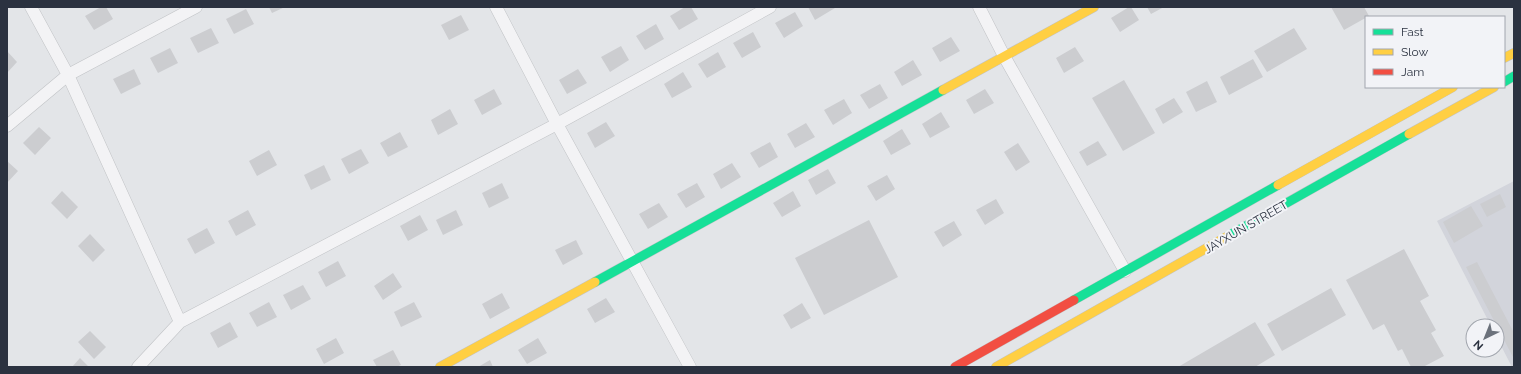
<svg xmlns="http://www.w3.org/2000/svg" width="1521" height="374" font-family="Raleway,sans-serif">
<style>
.built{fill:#d2d4db}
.building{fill:#cccdd0}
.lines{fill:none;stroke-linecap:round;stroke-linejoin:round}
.street-casing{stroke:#c1c3c6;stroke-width:13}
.fast-casing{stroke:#c1c3c6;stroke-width:10}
.slow-casing{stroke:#c1c3c6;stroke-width:10}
.jam-casing{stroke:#c1c3c6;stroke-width:10}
.street{stroke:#f3f3f5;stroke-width:12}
.fast{stroke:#16e098;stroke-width:9}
.slow{stroke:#ffcf43;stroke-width:9}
.jam{stroke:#f24e42;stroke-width:9}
.labels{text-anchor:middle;stroke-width:4;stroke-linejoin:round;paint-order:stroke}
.street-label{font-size:12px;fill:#2b3240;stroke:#f2f3f7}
</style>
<rect width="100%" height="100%" fill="#e3e5e8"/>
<path class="built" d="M1514,181V367H1512L1497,338V326H1491L1437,221Z"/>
<path class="building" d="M101,7H106L113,19L94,30L85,16Z
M269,7H285L272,13Z
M685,7H691L698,19L679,30L670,16Z
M808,7H834L835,8L815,20Z
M1129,7H1131L1139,20L1120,32L1111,18Z
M1147,7H1164L1151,14Z
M1331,7H1364L1369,16L1344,30Z
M246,9L254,24L234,34L226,19Z
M795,12L803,26L784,38L775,23Z
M461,15L469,30L449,40L441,25Z
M656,24L664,39L645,50L636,36Z
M211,28L219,43L198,53L190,38Z
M1294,28L1307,49L1267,72L1254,51Z
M753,32L761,47L742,58L733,43Z
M951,37L960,51L940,62L932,48Z
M621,46L629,60L610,72L601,57Z
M1075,47L1084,61L1064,73L1056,58Z
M170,48L178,63L158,73L150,58Z
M7,51L17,62L7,73Z
M718,52L726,67L707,78L698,64Z
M1253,59L1263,77L1229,95L1220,77Z
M913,60L922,75L902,86L894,72Z
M134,69L141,84L121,94L113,79Z
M578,69L587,83L567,94L559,80Z
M683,72L692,87L672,98L664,84Z
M1124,80L1155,133L1123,151L1092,98Z
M1207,81L1217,102L1196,112L1186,92Z
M880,84L888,98L869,109L860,95Z
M494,89L502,104L482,115L474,100Z
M985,89L994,103L974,114L966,100Z
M1174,98L1183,112L1163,124L1155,109Z
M844,99L852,113L833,125L824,110Z
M450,109L458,124L438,135L431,120Z
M941,112L950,127L930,138L922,124Z
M606,122L615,136L595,148L587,133Z
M806,123L815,137L795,148L787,134Z
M39,127L51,138L35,155L23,143Z
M902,129L911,144L891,155L883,141Z
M400,132L408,147L388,157L380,143Z
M1098,141L1107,155L1087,166L1079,152Z
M770,142L778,157L759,168L750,153Z
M1018,143L1030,162L1016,171L1004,152Z
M361,149L369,163L349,174L341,159Z
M269,150L277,165L257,176L249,161Z
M7,161L18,171L7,183Z
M732,163L741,177L721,189L713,174Z
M324,165L331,180L311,190L304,175Z
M828,169L836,183L816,195L808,180Z
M887,175L895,189L876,201L867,186Z
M502,183L509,198L489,208L482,193Z
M697,183L705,197L686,208L677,194Z
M62,191L78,207L67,219L51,203Z
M793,191L801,206L782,217L773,203Z
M1500,194L1506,207L1487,217L1480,204Z
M996,199L1004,213L985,225L976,210Z
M659,203L668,217L648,229L639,214Z
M1471,206L1483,226L1454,243L1443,222Z
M248,210L256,225L236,236L228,221Z
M456,210L463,225L443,235L436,220Z
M420,215L428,230L408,241L400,226Z
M869,220L898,277L824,315L795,258Z
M954,221L962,235L943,247L934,232Z
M207,228L215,243L195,254L187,239Z
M90,234L105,250L93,262L78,246Z
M576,240L583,254L563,265L555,250Z
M1404,249L1429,296L1420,301L1436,330L1431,333L1444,356L1423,367H1411L1402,349L1398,351L1384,324L1373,330L1346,280Z
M338,261L346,276L326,287L318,272Z
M1477,262L1514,333V359L1466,267Z
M393,273L402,287L383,300L374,286Z
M303,285L311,299L291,310L283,295Z
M1331,288L1346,315L1282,351L1267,324Z
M502,293L510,308L490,319L482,304Z
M606,298L615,312L595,323L587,309Z
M269,302L277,317L257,327L249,313Z
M414,302L422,317L401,327L394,312Z
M802,303L811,318L791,329L783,315Z
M230,322L238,337L218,348L210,333Z
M1255,322L1275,355L1255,367H1178Z
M90,331L106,347L94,359L78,342Z
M336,338L344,353L324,364L316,349Z
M538,338L547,353L527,364L518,350Z
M393,350L401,365L396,367H377L373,360Z
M80,358L89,367H72Z
M490,360L493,367H478Z"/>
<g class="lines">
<g class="street-casing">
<path id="street" d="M31,7L68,75L180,322
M496,7L557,124L690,367
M979,7L1004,56L1125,271
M7,126L68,75L196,7
M138,367L180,322L557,124L770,7"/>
</g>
<g class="fast-casing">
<path id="fast" d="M1504,82L1514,76
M1228,236L1409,134
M595,282L943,90
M1074,300L1278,185"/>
</g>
<g class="slow-casing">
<path id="slow" d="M1504,58L1514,53
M943,90L1094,7
M1409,134L1494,87
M1278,185L1453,87
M440,367L595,282
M996,367L1228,236"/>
</g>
<g class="jam-casing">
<path id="jam" d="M955,367L1074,300"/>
</g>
<use href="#street" class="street"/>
<use href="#fast" class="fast"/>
<use href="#slow" class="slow"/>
<use href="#jam" class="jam"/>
</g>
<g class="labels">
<g class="street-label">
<text transform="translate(1246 227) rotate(-30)" y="4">JAYXUN STREET</text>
</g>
</g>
<rect width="1521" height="374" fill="none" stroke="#2b3240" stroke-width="16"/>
<rect x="1365" y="16" width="140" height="72" fill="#f2f3f7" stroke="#a2a6ae"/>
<rect x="1373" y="29" width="20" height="6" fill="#16e098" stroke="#a2a6ae"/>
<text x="1401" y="36" font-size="12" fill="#2b3240">Fast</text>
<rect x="1373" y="49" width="20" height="6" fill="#ffcf43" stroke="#a2a6ae"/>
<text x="1401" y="56" font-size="12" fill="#2b3240">Slow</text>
<rect x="1373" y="69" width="20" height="6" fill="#f24e42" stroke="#a2a6ae"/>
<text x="1401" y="76" font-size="12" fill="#2b3240">Jam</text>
<g transform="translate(1485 338) rotate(223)"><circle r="19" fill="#f2f3f7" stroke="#a2a6ae"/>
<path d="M0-3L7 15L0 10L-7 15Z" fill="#6b717b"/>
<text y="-6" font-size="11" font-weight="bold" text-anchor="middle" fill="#2b3240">N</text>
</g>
</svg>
